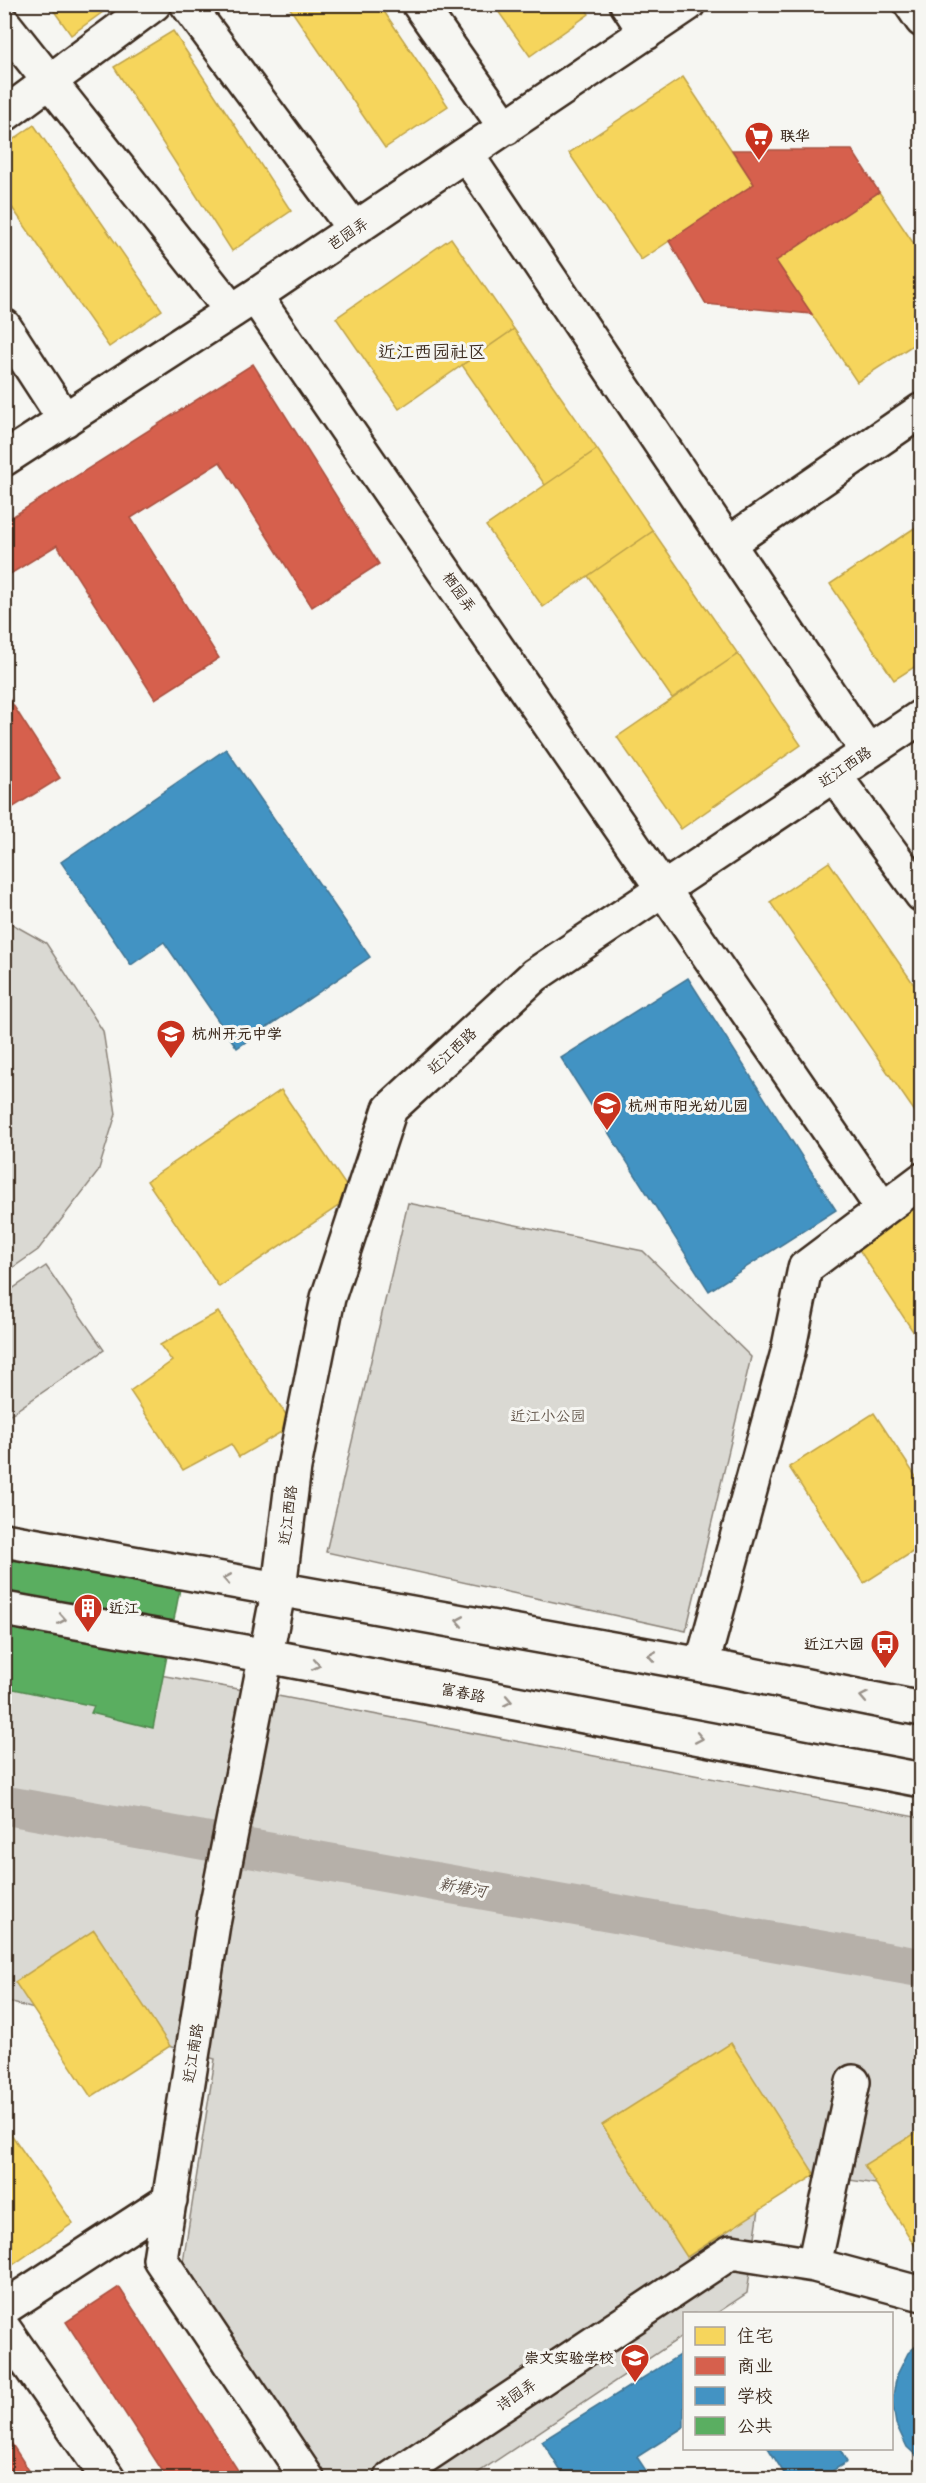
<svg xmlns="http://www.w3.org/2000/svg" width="926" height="2483" font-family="'Shantell Sans','LXGW WenKai TC',sans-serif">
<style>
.green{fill:#dad9d3;stroke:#8a8278;stroke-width:1.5}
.homes{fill:#f6d55c;stroke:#bea249;stroke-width:1.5}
.shops{fill:#d6604d;stroke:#a8503f;stroke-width:1.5}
.schools{fill:#4393c3;stroke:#417492;stroke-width:1.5}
.public{fill:#5aae61;stroke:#51864d;stroke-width:1.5}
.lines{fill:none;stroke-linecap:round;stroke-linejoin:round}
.canal{stroke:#b6b0a9;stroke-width:39}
.minor-casing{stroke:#3b2a1e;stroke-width:38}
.minor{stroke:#f6f6f2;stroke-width:33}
.oneway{stroke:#989088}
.labels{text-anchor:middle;stroke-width:6;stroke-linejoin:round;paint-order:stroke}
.poi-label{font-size:15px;font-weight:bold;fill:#3b2a1e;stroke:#f6f6f2;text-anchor:start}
.street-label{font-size:15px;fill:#3b2a1e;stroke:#f6f6f2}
.park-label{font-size:15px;fill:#63564b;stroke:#f6f6f2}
.water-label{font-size:16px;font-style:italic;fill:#605248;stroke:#f6f6f2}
.quarter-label{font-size:18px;fill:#3b2a1e;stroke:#f6f6f2}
</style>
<rect width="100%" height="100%" fill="#f6f6f2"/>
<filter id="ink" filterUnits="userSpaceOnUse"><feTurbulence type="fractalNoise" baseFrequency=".0167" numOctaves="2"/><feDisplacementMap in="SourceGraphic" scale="12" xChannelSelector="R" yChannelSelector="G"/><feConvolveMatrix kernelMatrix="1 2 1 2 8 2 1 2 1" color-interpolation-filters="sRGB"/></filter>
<g filter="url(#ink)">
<path class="green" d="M5,920L46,943L103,1031L116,1114L98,1172L38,1250L5,1273Z
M408,1203L643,1251L751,1357L686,1631L326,1552Z
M46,1266L104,1350L5,1418V1294Z
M4,1647L283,1697L921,1818V2191L765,2167L747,2293L717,2313L684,2314V2335L470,2478H296L177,2300L215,2059L5,2001Z"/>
<path class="homes" d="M49,4H114L71,35Z
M287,4H379L448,106L385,148Z
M493,4H583L589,14L530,56Z
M173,31L291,211L232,251L114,67Z
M683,77L754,184L641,260L569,153Z
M34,125L162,310L109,347L4,196V146Z
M879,192L922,256V339L857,382L776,261Z
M451,238L514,329L399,409L336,318Z
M514,329L597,449L545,485L462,365Z
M597,449L653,531L543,607L486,526Z
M922,523V662L894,680L830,584Z
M653,531L738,654L672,698L588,576Z
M738,654L801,745L681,829L617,737Z
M829,862L922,996V1122L770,902Z
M281,1090L353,1196L219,1287L147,1181Z
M911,1205L922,1221V1345L854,1242Z
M218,1312L293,1425L239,1457L231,1444L183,1470L130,1391L172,1361L160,1345Z
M874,1413L922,1486V1546L864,1583L789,1467Z
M94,1930L170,2046L91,2097L15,1982Z
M731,2043L815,2175L687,2257L602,2125Z
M4,2124L73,2223L4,2271Z
M922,2129V2257L864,2165Z"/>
<path class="shops" d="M732,150H852L879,192L776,261L812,314L706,304L669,241L754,184Z
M253,364L379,564L312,607L220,462L131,518L219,658L155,699L57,545L4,578V522Z
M4,691L60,778L4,813Z
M119,2287L243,2478H167L66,2322Z
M4,2432L34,2478H4Z"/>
<path class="schools" d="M226,749L370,957L237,1048L164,942L131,965L61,862Z
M688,978L836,1210L709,1291L561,1058Z
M922,2341V2461L907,2447L896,2424L892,2400L897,2375L908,2353Z
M684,2352V2427L637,2457L651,2478H565L542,2441Z
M768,2448H839L847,2462L821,2478H787Z"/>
<path class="public" d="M4,1550L182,1578L153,1728L91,1713L94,1706L4,1687Z"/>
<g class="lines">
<path class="canal" d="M4,1805L922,1968"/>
<g class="minor-casing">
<path id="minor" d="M187,4L354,229
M419,4L506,128
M627,4L646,33
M911,4L922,20
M4,24L232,311
M4,115L154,4
M466,154L868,752
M255,296L883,1209
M4,326L65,420
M4,459L255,296L688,4
M729,543L922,410
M834,775L922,895
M4,1540L702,1665L922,1709
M4,1609L267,1656L922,1780
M702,1665L788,1352L805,1268L922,1180
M814,2265L853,2082
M4,2308L170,2200
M4,2329L108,2478
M307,2478L160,2259L213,1924L279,1588L294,1467L328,1298L390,1109L535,975L922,716
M392,2478L731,2252L814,2265L922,2294"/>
</g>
<use href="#minor" class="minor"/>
</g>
<defs><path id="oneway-chevron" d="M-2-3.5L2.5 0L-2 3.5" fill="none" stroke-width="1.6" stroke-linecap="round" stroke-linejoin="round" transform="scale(1.5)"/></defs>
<g class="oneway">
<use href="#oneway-chevron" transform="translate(227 1579) rotate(-170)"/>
<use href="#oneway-chevron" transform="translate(62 1619) rotate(10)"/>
<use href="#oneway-chevron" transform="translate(460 1621) rotate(-170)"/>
<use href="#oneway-chevron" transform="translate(652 1656) rotate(-170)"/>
<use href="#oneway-chevron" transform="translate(316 1665) rotate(11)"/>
<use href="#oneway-chevron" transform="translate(864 1697) rotate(-169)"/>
<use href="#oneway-chevron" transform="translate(508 1701) rotate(11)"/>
<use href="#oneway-chevron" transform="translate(699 1738) rotate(11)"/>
</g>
</g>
<defs>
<g id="supermarket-pin" transform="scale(1.5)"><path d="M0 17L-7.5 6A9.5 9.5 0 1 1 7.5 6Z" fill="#c8321e" stroke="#f6f6f2"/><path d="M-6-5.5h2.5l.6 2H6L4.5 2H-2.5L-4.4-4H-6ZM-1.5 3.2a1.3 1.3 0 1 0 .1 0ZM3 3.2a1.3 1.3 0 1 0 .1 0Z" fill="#fff"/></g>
<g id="school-pin" transform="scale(1.5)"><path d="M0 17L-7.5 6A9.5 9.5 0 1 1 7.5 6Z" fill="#c8321e" stroke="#f6f6f2"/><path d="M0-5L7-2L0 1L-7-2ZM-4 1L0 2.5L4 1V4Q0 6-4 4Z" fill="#fff"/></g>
<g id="building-pin" transform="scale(1.5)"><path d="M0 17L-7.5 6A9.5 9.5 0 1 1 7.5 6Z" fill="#c8321e" stroke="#f6f6f2"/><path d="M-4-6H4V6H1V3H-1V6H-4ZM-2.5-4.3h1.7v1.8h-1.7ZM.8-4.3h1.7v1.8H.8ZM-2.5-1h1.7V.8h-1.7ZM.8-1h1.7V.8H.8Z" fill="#fff"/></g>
<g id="bus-pin" transform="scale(1.5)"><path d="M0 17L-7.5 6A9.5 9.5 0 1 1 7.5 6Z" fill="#c8321e" stroke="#f6f6f2"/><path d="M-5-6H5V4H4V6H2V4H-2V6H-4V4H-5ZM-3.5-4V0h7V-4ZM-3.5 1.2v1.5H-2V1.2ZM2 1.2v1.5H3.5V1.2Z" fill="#fff"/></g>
</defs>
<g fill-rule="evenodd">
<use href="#supermarket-pin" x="759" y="136"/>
<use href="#school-pin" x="171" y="1034"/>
<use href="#school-pin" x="607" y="1106"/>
<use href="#building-pin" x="88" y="1608"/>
<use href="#bus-pin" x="885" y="1644"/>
<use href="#school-pin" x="635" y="2358"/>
</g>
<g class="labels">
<g class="poi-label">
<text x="780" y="141">联华</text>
<text x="192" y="1039">杭州开元中学</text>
<text x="628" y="1111">杭州市阳光幼儿园</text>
<text x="109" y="1613">近江</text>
<text x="864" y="1649" text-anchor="end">近江六园</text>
<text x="614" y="2363" text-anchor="end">崇文实验学校</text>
</g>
<g class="street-label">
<text transform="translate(348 234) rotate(-34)" y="5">芭园弄</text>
<text transform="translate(459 592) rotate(55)" y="5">栖园弄</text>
<text transform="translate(845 767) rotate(-34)" y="5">近江西路</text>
<text transform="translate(452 1051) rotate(-43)" y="5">近江西路</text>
<text transform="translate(288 1515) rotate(-83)" y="5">近江西路</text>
<text transform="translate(463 1693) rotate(11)" y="5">富春路</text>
<text transform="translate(193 2053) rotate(-81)" y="5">近江南路</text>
<text transform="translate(516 2395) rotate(-34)" y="5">诗园弄</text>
</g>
<g class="park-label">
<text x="548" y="1421">近江小公园</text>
</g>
<g class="water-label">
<text transform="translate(463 1887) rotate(10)" y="6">新塘河</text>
</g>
<g class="quarter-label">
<text x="432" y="358">近江西园社区</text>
</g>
</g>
<rect width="926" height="2483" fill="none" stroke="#f6f6f2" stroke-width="24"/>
<rect x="12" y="12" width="902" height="2459" fill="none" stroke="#3b2a1e" stroke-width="2" filter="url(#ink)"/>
<rect x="683" y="2312" width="210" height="138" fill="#f6f6f2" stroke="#aba49d" stroke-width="1.5"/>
<rect x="695" y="2327" width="30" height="18" fill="#f6d55c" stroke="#aba49d" stroke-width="1.5"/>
<text x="737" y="2342" font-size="18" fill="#3b2a1e">住宅</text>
<rect x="695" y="2357" width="30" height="18" fill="#d6604d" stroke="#aba49d" stroke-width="1.5"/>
<text x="737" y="2372" font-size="18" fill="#3b2a1e">商业</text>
<rect x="695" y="2387" width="30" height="18" fill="#4393c3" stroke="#aba49d" stroke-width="1.5"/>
<text x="737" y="2402" font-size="18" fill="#3b2a1e">学校</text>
<rect x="695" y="2417" width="30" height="18" fill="#5aae61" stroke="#aba49d" stroke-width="1.5"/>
<text x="737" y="2432" font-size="18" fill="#3b2a1e">公共</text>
</svg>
